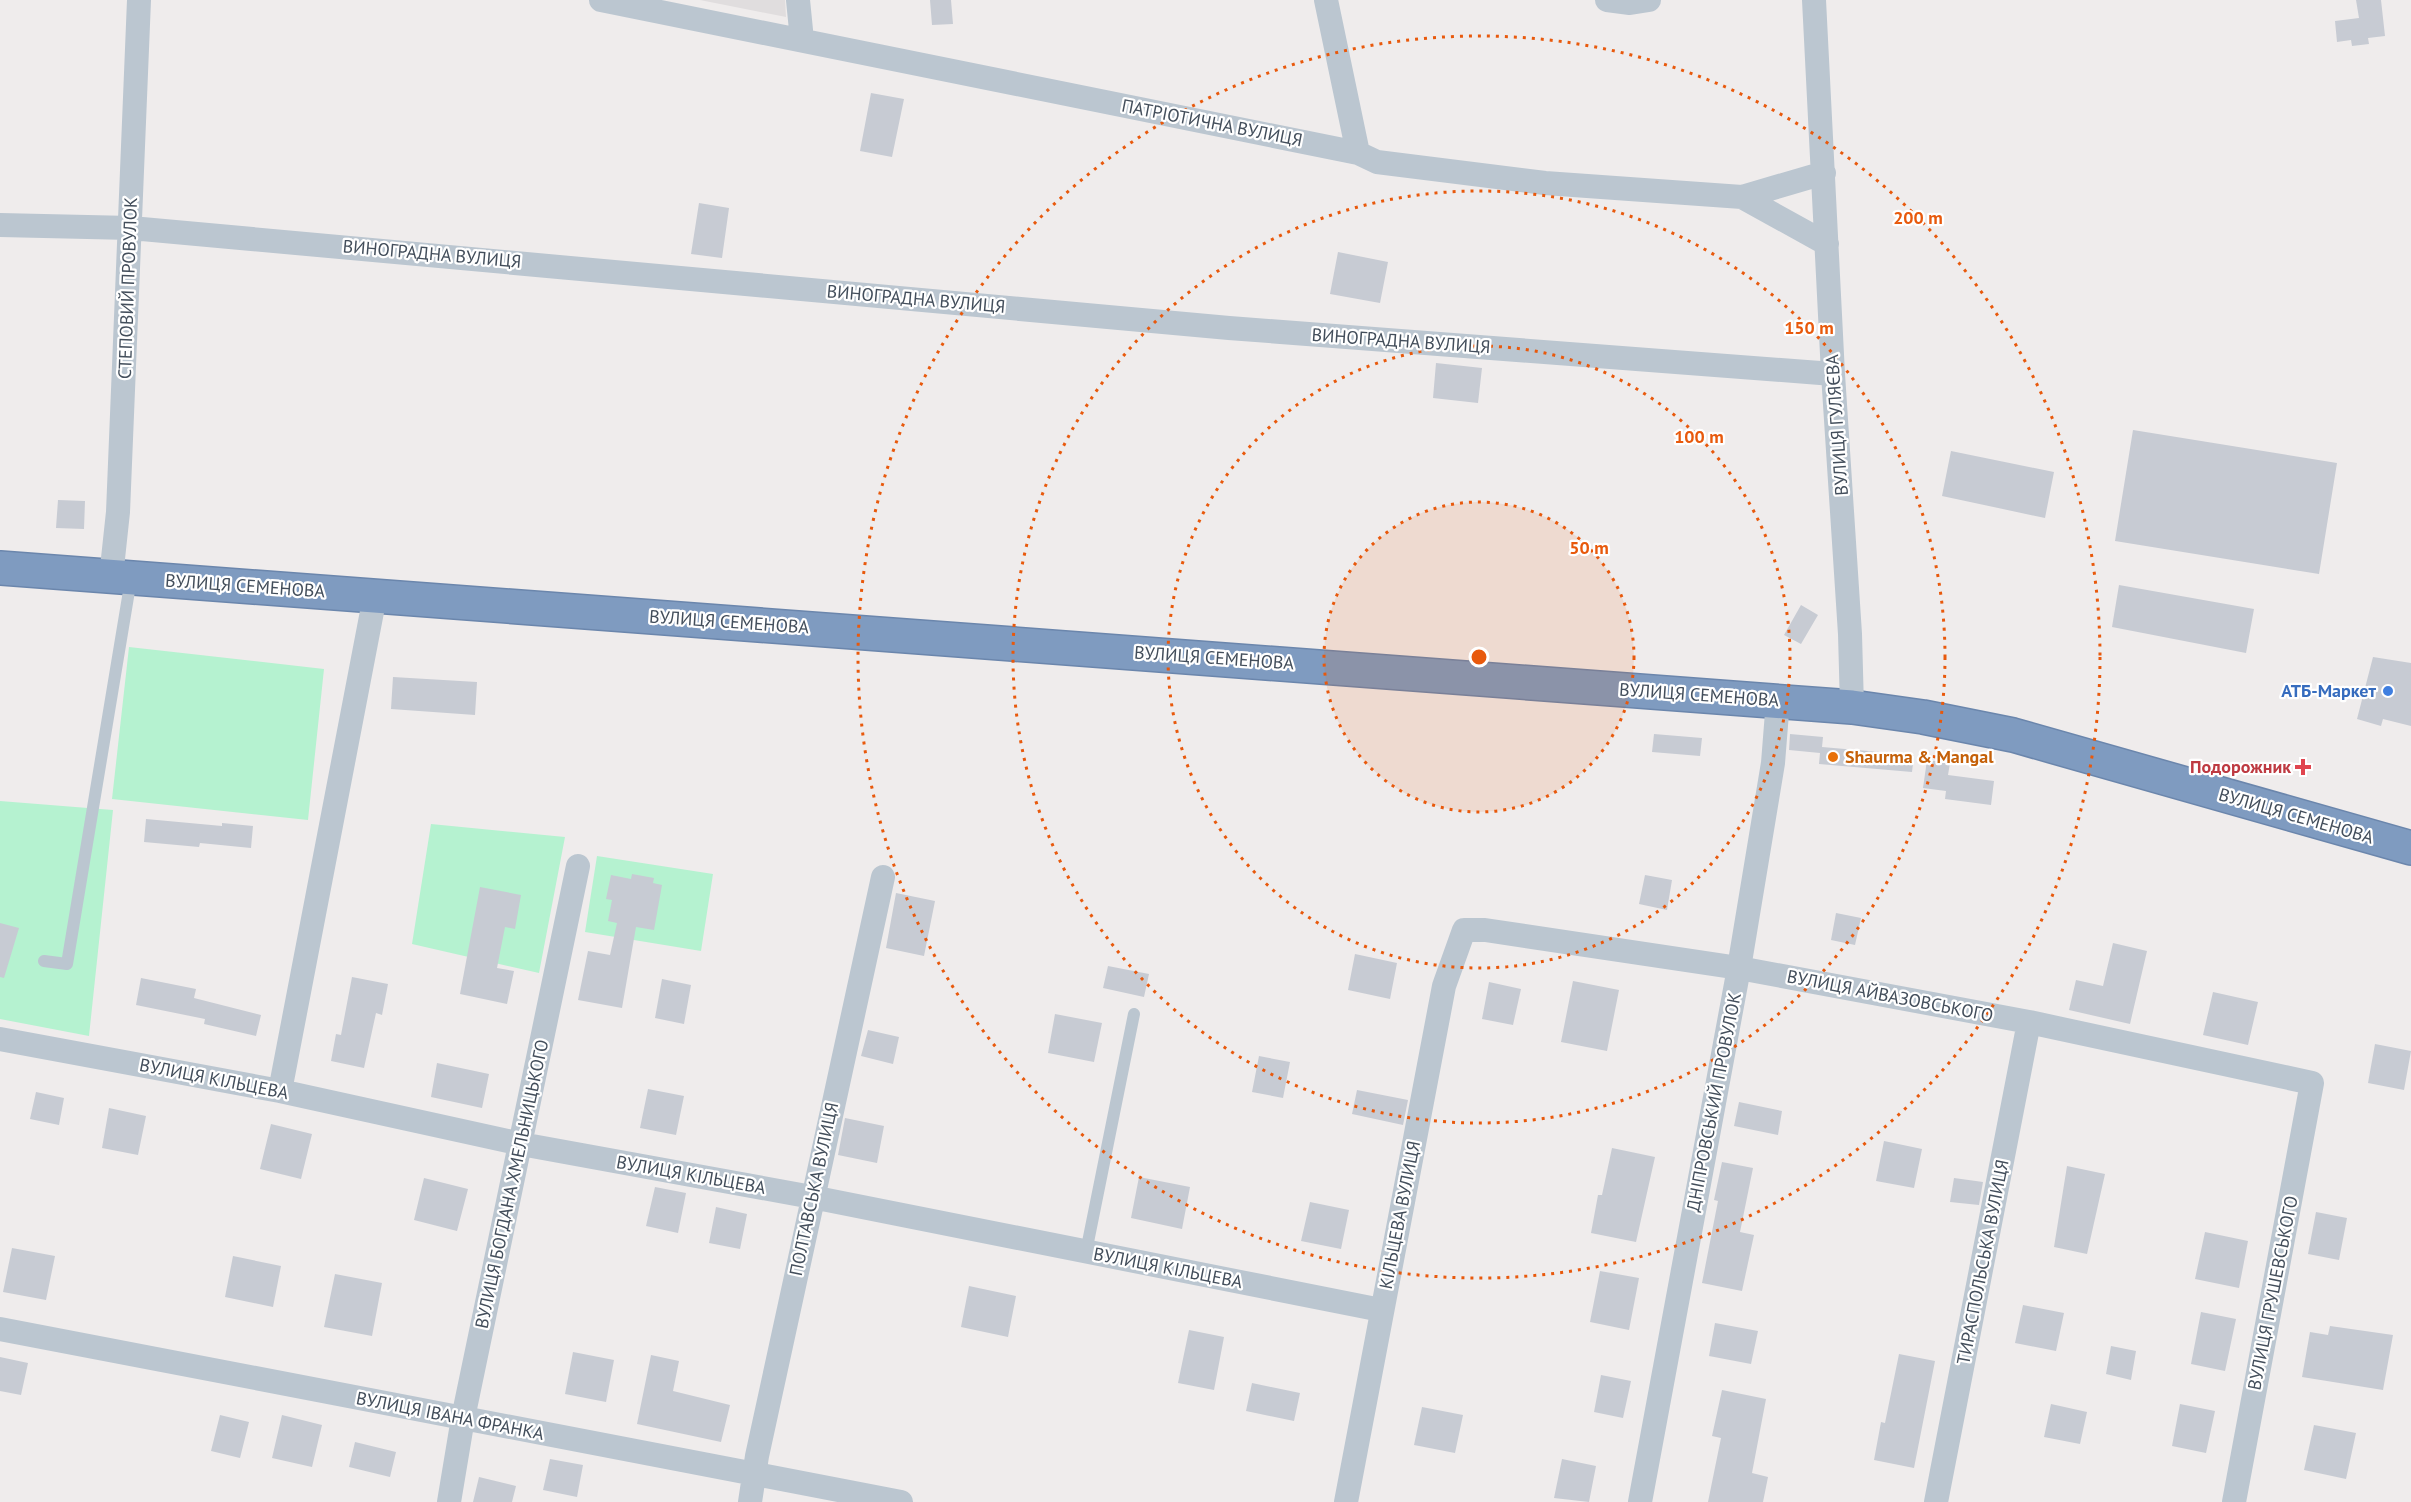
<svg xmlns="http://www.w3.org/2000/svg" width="2411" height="1502" font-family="'PT Sans',sans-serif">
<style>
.education{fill:#e0ddde}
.green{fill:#b5f2d0}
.building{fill:#c7cbd3}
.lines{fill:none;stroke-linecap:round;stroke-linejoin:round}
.highway-casing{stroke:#6b86ac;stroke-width:36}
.lane{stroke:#bbc6d0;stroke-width:12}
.street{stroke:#bbc6d0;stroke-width:24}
.highway{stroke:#7f9bc0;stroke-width:33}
.ring{fill:none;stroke:#e8590c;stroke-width:3;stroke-dasharray:3 6}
.shop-dot{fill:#3f7fe0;stroke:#fff;stroke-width:2}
.food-dot{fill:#e8710a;stroke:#fff;stroke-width:2}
.health-dot{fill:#e0444e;stroke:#fff;stroke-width:2}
.labels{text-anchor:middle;stroke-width:4.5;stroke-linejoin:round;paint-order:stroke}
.street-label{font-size:18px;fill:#434e5b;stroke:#fff}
.shop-label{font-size:18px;font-weight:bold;fill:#366cbe;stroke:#fff;text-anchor:end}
.food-label{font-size:18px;font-weight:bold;fill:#c56008;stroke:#fff;text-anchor:start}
.health-label{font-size:18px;font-weight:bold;fill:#be3a42;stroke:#fff;text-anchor:end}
.centre{fill:#e8590c;stroke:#fff;stroke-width:3}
.ring-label{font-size:18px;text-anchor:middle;font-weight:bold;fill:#e8590c;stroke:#fff;stroke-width:4.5;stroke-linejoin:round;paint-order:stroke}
</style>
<rect width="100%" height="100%" fill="#efecec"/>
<path class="education" d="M700,0H785L786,17Z"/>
<path class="green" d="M129,647L324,669L308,820L112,799Z
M0,801L113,810L89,1036L0,1019Z
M431,824L565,837L539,973L412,944Z
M597,856L713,874L701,951L585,932Z"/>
<path class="building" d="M930,0H951L953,24L932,25Z
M2356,0H2381L2385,36L2368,38L2369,44L2352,46L2351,40L2337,42L2335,21L2359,18Z
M871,93L904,99L892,157L860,151Z
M699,203L729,208L722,258L691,254Z
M1338,252L1388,262L1380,303L1330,294Z
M1436,363L1482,368L1478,403L1433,398Z
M2133,430L2337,463L2319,574L2115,541Z
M1951,451L2054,472L2045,518L1942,496Z
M58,500L85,501L84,529L56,528Z
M2119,585L2254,609L2246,653L2112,627Z
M1801,605L1818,615L1801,644L1784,635Z
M2373,657L2411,663V726L2383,719L2381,726L2357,719Z
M393,677L477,682L475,715L391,709Z
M1654,734L1702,738L1700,756L1652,752Z
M1790,734L1823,737L1822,747L1914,755L1912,772L1819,764L1820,753L1789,750Z
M1927,760L1950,763L1948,775L1994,781L1991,805L1945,799L1946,791L1923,788Z
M146,819L222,826V823L253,826L251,848L200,843L199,847L144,842Z
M632,874L654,878L653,883L662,885L654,930L636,927L622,1008L578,1000L588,951L610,955L617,923L608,921L612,900L606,899L611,875L631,879Z
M1645,875L1672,880L1667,910L1639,904Z
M480,887L521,895L515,929L505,927L497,968L514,971L507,1004L460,994Z
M896,893L935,901L924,956L886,948Z
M1836,913L1861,918L1855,945L1831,940Z
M0,923L19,928L4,978L0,977Z
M2113,943L2147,951L2130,1024L2069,1010L2076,980L2103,986Z
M1355,954L1397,963L1390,999L1348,990Z
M1108,966L1149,974L1144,997L1103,988Z
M352,977L388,984L382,1015L376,1013L364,1068L331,1061L336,1034L341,1035Z
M141,978L196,989L194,998L261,1015L256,1036L204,1024L205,1019L136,1005Z
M662,979L691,985L684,1024L655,1018Z
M1573,981L1619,990L1607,1051L1561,1042Z
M1489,982L1521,989L1513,1025L1482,1019Z
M2213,992L2258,1002L2248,1045L2203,1035Z
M1055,1014L1102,1023L1094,1062L1048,1053Z
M868,1030L899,1037L893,1064L861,1056Z
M2375,1044L2411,1051L2404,1090L2368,1083Z
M1259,1056L1290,1062L1283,1098L1252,1092Z
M437,1063L489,1074L482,1108L431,1097Z
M648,1089L684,1096L676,1135L640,1128Z
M1357,1090L1408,1100L1403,1125L1352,1114Z
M36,1092L64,1098L59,1125L30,1119Z
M1739,1102L1782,1111L1778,1135L1734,1126Z
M109,1108L146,1116L138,1155L102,1148Z
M845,1118L884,1126L877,1163L838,1155Z
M271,1124L312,1134L301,1179L260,1169Z
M1884,1141L1922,1149L1914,1188L1876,1181Z
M1612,1148L1655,1157L1636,1242L1591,1233L1598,1195H1602Z
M1722,1162L1753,1168L1740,1232L1754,1235L1742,1291L1702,1283L1718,1201L1714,1200Z
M2067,1166L2105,1174L2087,1254L2054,1247Z
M1139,1177L1190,1187L1182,1229L1131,1218Z
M424,1178L468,1189L457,1231L414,1220Z
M1954,1178L1983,1182L1979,1205L1950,1202Z
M655,1187L686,1193L678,1233L646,1226Z
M1310,1202L1349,1210L1341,1249L1301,1241Z
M716,1207L747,1214L740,1249L709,1243Z
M2316,1212L2347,1218L2339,1260L2308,1254Z
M2205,1232L2248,1241L2239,1288L2195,1279Z
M12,1248L55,1256L46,1300L3,1292Z
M233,1256L281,1266L273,1307L225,1297Z
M1600,1271L1639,1278L1629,1330L1590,1322Z
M335,1274L382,1283L372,1336L324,1327Z
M969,1286L1016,1296L1008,1337L961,1327Z
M2023,1305L2064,1313L2056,1351L2015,1343Z
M2201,1312L2236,1319L2225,1371L2191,1364Z
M1715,1323L1758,1331L1751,1364L1709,1356Z
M2330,1326L2393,1335L2383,1390L2302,1377L2310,1332L2328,1335Z
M1189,1330L1224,1337L1214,1390L1178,1383Z
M2111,1346L2136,1351L2131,1380L2106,1374Z
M573,1352L614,1360L606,1402L565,1394Z
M1899,1354L1935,1361L1914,1468L1874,1460L1881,1422L1885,1423Z
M651,1355L679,1361L673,1391L730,1405L721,1442L637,1424Z
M0,1357L28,1363L21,1395L0,1391Z
M1601,1375L1631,1381L1623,1418L1594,1412Z
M1252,1383L1300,1393L1294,1421L1246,1411Z
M1722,1390L1766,1399L1752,1473L1768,1477L1763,1502H1708L1721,1438L1712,1436Z
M2051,1404L2087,1412L2080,1444L2044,1437Z
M2180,1404L2215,1411L2206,1453L2172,1446Z
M1422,1407L1463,1415L1455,1453L1414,1445Z
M220,1415L249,1422L240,1458L211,1451Z
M282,1415L322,1425L312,1467L272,1458Z
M2314,1425L2356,1433L2346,1479L2304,1470Z
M355,1442L396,1452L390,1477L349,1467Z
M550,1459L583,1465L577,1497L543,1490Z
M1562,1459L1596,1466L1589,1502L1554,1498Z
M479,1477L516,1486L512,1502H473Z"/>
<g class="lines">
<g class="highway-casing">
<path id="highway" d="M0,568L1852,707L1923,717L2013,735L2411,848"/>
</g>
<path class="lane" d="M44,961L67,964L131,579
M1086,1252L1134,1014"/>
<path class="street" d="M601,0L1358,153L1377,162L1545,183L1742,197L1824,173
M798,0L802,40
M1326,0L1358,153
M1607,0L1630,3L1649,0
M1814,0L1833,374L1850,634L1852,707
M1742,197L1827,244
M0,225L131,228L1229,328L1833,374
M111,577L118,512L139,0
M0,1039L280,1091L521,1144L812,1197L1381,1310
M280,1091L375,596
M0,1329L901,1502
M449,1502L463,1418L578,866
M750,1502L757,1456L883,877
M1346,1502L1444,986L1464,930H1485L1739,968L2029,1022L2312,1083L2234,1502
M1640,1502L1739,968L1773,763L1778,700
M1936,1502L2029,1022"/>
<use href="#highway" class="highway"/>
</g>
<circle cx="1479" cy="657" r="155" fill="#e8590c" fill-opacity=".12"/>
<g class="ring">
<circle cx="1479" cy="657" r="155"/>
<circle cx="1479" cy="657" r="311"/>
<circle cx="1479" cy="657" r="466"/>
<circle cx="1479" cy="657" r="621"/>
</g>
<circle class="shop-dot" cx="2388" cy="691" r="6"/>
<circle class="food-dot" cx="1833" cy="757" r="6"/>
<path class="health-dot" d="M2300 758h6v6h6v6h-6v6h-6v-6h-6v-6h6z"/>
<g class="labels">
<g class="street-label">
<text transform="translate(1212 123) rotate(11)" y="6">ПАТРІОТИЧНА ВУЛИЦЯ</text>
<text transform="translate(432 254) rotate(5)" y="6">ВИНОГРАДНА ВУЛИЦЯ</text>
<text transform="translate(128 288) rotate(-88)" y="6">СТЕПОВИЙ ПРОВУЛОК</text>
<text transform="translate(916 299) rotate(5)" y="6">ВИНОГРАДНА ВУЛИЦЯ</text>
<text transform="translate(1401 341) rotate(4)" y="6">ВИНОГРАДНА ВУЛИЦЯ</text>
<text transform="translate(1837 425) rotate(-94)" y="6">ВУЛИЦЯ ГУЛЯЄВА</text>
<text transform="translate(245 586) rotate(4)" y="6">ВУЛИЦЯ СЕМЕНОВА</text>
<text transform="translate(729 622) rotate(4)" y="6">ВУЛИЦЯ СЕМЕНОВА</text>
<text transform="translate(1214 658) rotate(4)" y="6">ВУЛИЦЯ СЕМЕНОВА</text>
<text transform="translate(1699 695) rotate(4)" y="6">ВУЛИЦЯ СЕМЕНОВА</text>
<text transform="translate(2296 816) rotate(16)" y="6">ВУЛИЦЯ СЕМЕНОВА</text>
<text transform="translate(1890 996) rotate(11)" y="6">ВУЛИЦЯ АЙВАЗОВСЬКОГО</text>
<text transform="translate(214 1079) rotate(11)" y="6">ВУЛИЦЯ КІЛЬЦЕВА</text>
<text transform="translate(1714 1102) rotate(-79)" y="6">ДНІПРОВСЬКИЙ ПРОВУЛОК</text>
<text transform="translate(691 1175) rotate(10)" y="6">ВУЛИЦЯ КІЛЬЦЕВА</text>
<text transform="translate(512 1184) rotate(-78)" y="6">ВУЛИЦЯ БОГДАНА ХМЕЛЬНИЦЬКОГО</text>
<text transform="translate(814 1189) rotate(-78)" y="6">ПОЛТАВСЬКА ВУЛИЦЯ</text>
<text transform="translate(1400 1215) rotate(-79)" y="6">КІЛЬЦЕВА ВУЛИЦЯ</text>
<text transform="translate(1983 1262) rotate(-79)" y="6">ТИРАСПОЛЬСЬКА ВУЛИЦЯ</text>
<text transform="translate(1168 1268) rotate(11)" y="6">ВУЛИЦЯ КІЛЬЦЕВА</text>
<text transform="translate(2273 1293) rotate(-79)" y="6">ВУЛИЦЯ ГРУШЕВСЬКОГО</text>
<text transform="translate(450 1416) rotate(11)" y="6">ВУЛИЦЯ ІВАНА ФРАНКА</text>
</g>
<g class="shop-label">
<text x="2376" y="697">АТБ-Маркет</text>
</g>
<g class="food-label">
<text x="1845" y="763">Shaurma &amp; Mangal</text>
</g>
<g class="health-label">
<text x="2291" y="773">Подорожник</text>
</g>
</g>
<circle cx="1479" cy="657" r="9" class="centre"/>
<g class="ring-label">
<text x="1918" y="224">200 m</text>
<text x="1809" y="334">150 m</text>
<text x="1699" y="443">100 m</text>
<text x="1589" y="554">50 m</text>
</g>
</svg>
